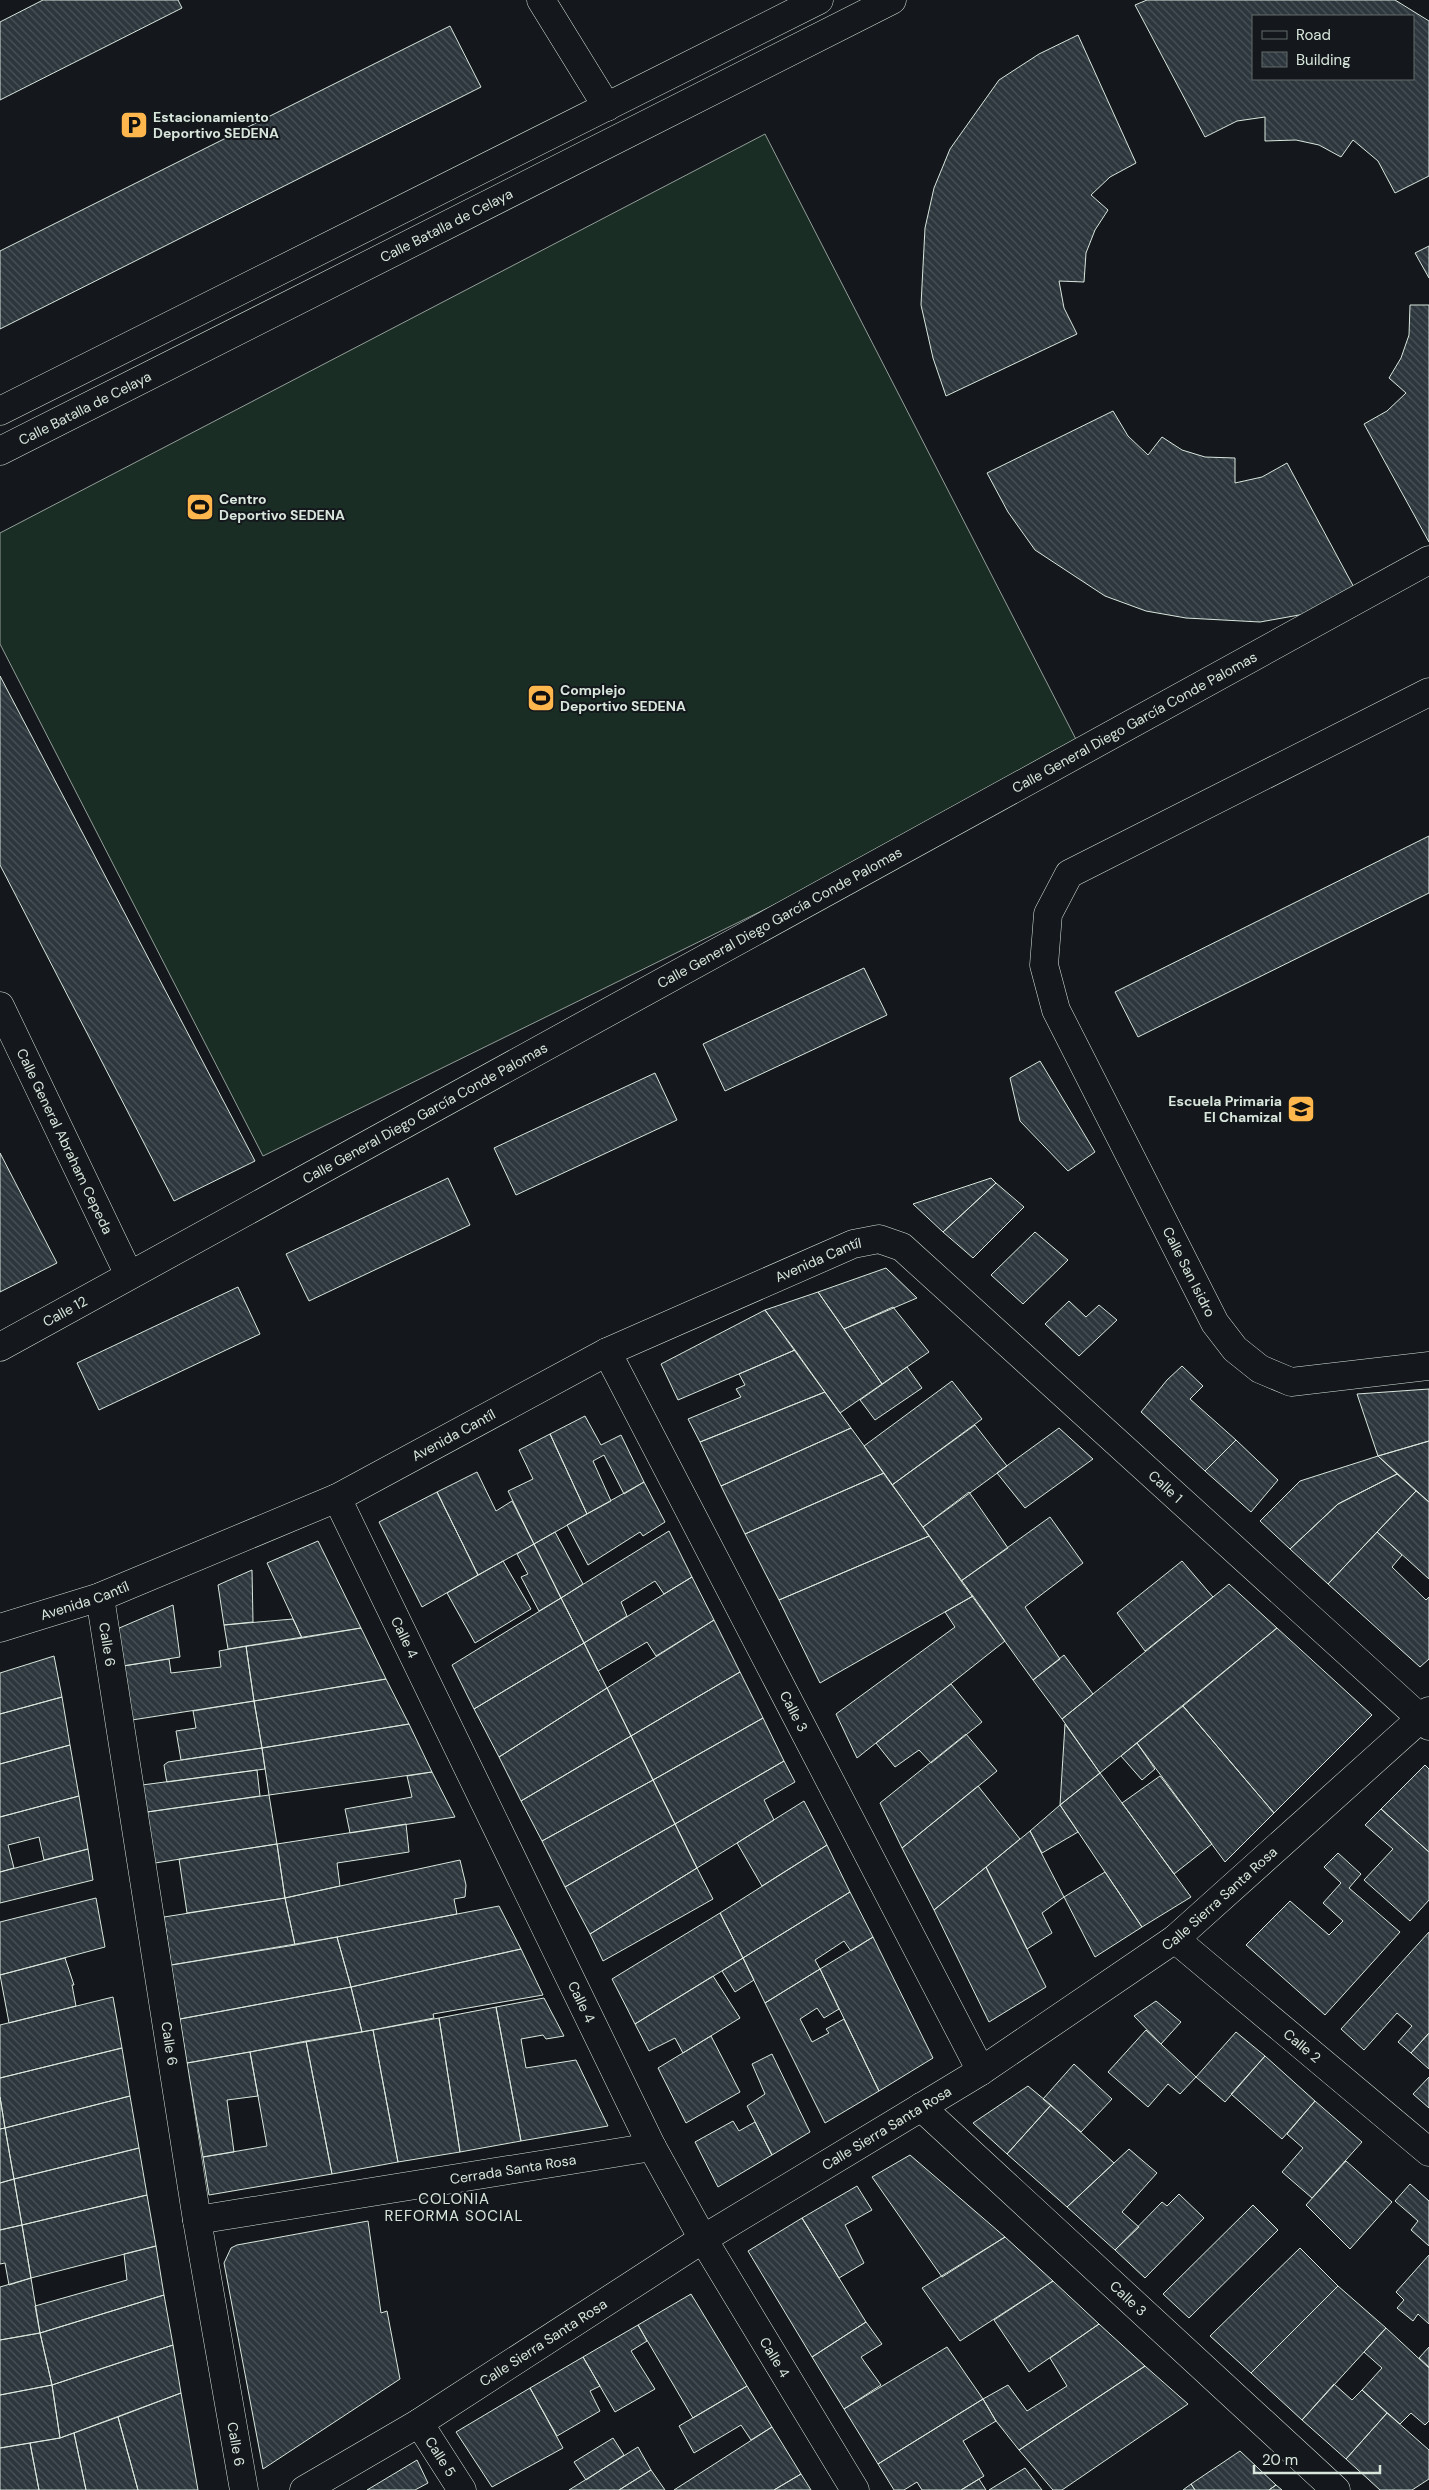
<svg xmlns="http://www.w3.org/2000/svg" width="1429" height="2490" font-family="'DM Sans',sans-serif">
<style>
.grass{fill:#1a2d24;stroke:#939e99}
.building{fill:url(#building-back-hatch);stroke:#d8e6dc;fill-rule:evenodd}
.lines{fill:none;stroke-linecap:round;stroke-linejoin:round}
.street-casing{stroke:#d8e6dc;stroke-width:29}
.street{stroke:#14181c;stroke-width:28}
.labels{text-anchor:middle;stroke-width:4;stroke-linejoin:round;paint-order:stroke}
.poi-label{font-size:14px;font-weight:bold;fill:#d8e6dc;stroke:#14181c;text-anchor:start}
.street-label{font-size:14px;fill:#d8e6dc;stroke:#14181c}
.neighbourhood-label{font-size:15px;letter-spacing:1px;fill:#d8e6dc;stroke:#14181c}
</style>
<defs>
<pattern id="building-back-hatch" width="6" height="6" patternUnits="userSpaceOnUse" patternTransform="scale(1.25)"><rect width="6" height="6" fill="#2c363c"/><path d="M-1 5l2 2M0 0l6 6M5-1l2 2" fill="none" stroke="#4a5358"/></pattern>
</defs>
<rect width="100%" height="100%" fill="#14181c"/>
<path class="grass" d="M765,134L1083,753L263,1156L0,644V533Z"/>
<path class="building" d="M43,0H178L182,8L0,100V22Z
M1147,0H1395L1429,21V176L1395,193L1378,161L1353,140L1341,157L1319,145L1296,140L1265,141V117L1237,121L1205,137L1135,5ZM1253,16H1413V79H1253Z
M450,26L481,87L0,329V251Z
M1078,35L1136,163L1110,177L1091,195L1108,210L1095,230L1086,253L1084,282L1059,281L1064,308L1077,334L946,396L933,358L921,305L925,228L934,188L950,149L999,80L1039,54Z
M1429,246V278L1415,253Z
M1410,305H1429V542L1364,424L1387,411L1406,393L1389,378L1401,358L1409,335Z
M1113,411L1128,436L1148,455L1162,437L1182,450L1205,457L1235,458V483L1262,477L1287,463L1357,593L1316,612L1260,622L1186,618L1146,611L1105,596L1035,550L1008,512L987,473Z
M0,676L255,1161L174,1201L0,865Z
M1429,836V893L1138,1037L1115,992Z
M864,968L887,1015L725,1091L703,1044Z
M1040,1061L1095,1152L1068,1171L1020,1121L1010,1078Z
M655,1073L677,1120L516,1195L494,1148Z
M0,1153L57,1263L0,1292Z
M448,1178L470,1225L309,1301L286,1254Z
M991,1178L996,1183L943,1232L913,1204Z
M996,1183L1024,1207L973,1258L943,1232Z
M1035,1232L1068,1260L1023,1304L991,1275Z
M886,1268L917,1298L844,1329L818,1292Z
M238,1287L260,1334L99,1410L77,1363Z
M818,1292L882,1384L840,1413L765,1310Z
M1069,1301L1086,1317L1099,1305L1117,1320L1079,1356L1045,1324Z
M893,1307L929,1352L882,1384L844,1329Z
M765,1310L795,1350L678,1400L661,1364Z
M795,1350L825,1392L700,1442L688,1419L741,1397L736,1389L745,1385L739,1374Z
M1182,1366L1203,1386L1190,1399L1236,1440L1205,1471L1141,1412L1167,1380Z
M907,1367L922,1388L875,1420L860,1400Z
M952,1381L982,1419L892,1485L864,1446Z
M1429,1389V1441L1378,1456L1357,1394Z
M825,1392L851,1428L721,1486L700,1442Z
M585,1416L601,1445L621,1435L644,1482L624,1494L604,1455L593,1461L611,1501L587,1514L550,1434Z
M975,1425L1007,1466L923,1527L892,1485Z
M851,1428L884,1473L745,1534L721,1486Z
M1059,1428L1093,1459L1025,1508L997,1473Z
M550,1434L587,1514L534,1544L508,1491L533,1479L519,1450Z
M1236,1440L1278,1480L1251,1512L1205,1471Z
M1429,1441V1502L1378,1456Z
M1378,1456L1397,1474L1338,1504L1290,1549L1260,1521L1300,1481Z
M477,1472L496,1511L512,1501L534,1544L478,1575L437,1492Z
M884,1473L929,1536L779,1600L745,1534Z
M1397,1474L1416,1491L1328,1584L1290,1549L1338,1504Z
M644,1482L665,1522L643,1536L640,1532L588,1565L567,1525Z
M1416,1491L1429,1502V1579L1377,1532Z
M437,1492L478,1575L422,1607L379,1522Z
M969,1492L1008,1548L961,1581L923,1527Z
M1050,1517L1083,1563L1025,1607L1060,1659L1033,1680L961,1581Z
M669,1531L692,1577L664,1594L655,1581L621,1602L627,1616L584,1643L561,1598Z
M555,1532L583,1584L561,1598L534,1544Z
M1377,1532L1402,1555L1392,1567L1426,1600L1429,1597V1659L1420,1667L1328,1584Z
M929,1536L973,1596L820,1683L779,1600Z
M318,1541L361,1628L302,1638L267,1563Z
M534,1544L561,1598L539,1611L521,1577L528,1574L517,1554Z
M503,1561L531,1609L475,1643L447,1593Z
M1182,1561L1213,1597L1145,1651L1117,1613Z
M252,1570L253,1622L224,1625L218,1585Z
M692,1577L714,1620L656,1656L647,1642L598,1671L584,1643Z
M1229,1584L1277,1628L1100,1773L1062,1719Z
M973,1596L1005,1641L857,1758L836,1714L955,1627L945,1612Z
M561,1598L584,1643L474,1709L452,1665Z
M173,1605L180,1657L123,1666L117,1629Z
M293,1619L302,1638L228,1649L224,1625Z
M714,1620L740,1672L631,1736L607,1688Z
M361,1628L386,1679L254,1701L246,1646Z
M1277,1628L1372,1715L1274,1813L1183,1706Z
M584,1643L607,1688L499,1757L474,1709Z
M246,1646L254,1701L132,1720L123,1666L169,1659L171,1673L221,1667L219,1651Z
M1064,1655L1093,1694L1062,1719L1033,1680Z
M54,1656L62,1697L0,1714V1673Z
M740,1672L763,1718L653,1780L631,1736Z
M386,1679L409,1724L262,1748L254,1701Z
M951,1684L982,1722L931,1763L919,1750L895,1767L876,1743Z
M607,1688L631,1736L521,1801L499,1757Z
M62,1697L70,1745L0,1764V1714Z
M254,1701L262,1748L181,1760L176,1731L196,1728L193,1711Z
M1183,1706L1274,1813L1225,1862L1137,1743Z
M763,1718L784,1761L675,1824L653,1780Z
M409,1724L432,1772L269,1795L262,1748Z
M1065,1724L1100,1773L1060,1805Z
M966,1734L997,1771L902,1848L880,1803Z
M631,1736L653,1780L542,1841L521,1801Z
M1137,1743L1155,1769L1142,1780L1121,1756Z
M70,1745L79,1796L0,1817V1764Z
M262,1748L265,1769L167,1782L166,1778L164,1765L168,1762Z
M784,1761L795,1782L764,1800L774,1820L697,1868L675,1824Z
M1425,1765L1429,1769V1852L1381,1809Z
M257,1770L260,1796L147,1812L142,1785Z
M432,1772L455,1817L350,1833L345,1809L412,1797L407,1776Z
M1100,1773L1191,1897L1142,1927L1060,1805Z
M1160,1776L1212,1844L1174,1874L1122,1803Z
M653,1780L675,1824L565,1887L542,1841Z
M978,1786L1020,1839L934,1910L902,1848Z
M269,1795L277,1844L155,1863L147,1812Z
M79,1796L88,1849L44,1860L39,1837L8,1845L14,1868L0,1872V1817Z
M804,1801L827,1845L762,1886L737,1843Z
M1060,1805L1078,1832L1042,1853L1030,1831Z
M1381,1809L1429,1852V1900L1410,1921L1364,1880L1393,1849L1365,1825Z
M406,1824L409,1852L337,1863L340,1886L285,1898L277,1844Z
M675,1824L697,1868L590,1934L565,1887Z
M1030,1831L1064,1897L1042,1913L1052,1933L1027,1949L986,1867Z
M277,1844L285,1898L187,1913L179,1859Z
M827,1845L850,1892L743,1958L720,1913Z
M88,1849L93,1880L0,1903V1872Z
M1338,1853L1361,1874L1349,1888L1400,1932L1325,2015L1246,1945L1290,1901L1329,1935L1343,1921L1323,1903L1341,1883L1324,1867Z
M460,1860L466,1885L465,1897L454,1899L457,1914L295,1945L285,1898Z
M986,1867L1046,1987L989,2022L934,1910Z
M697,1868L713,1899L603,1961L590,1934Z
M1105,1872L1142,1927L1095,1957L1064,1897Z
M850,1892L873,1937L851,1951L844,1941L815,1960L820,1969L765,2003L743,1958Z
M96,1898L105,1947L0,1975V1922Z
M285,1898L295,1945L171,1965L164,1917Z
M499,1906L521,1949L351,1987L337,1937Z
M720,1913L743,1958L635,2024L612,1979Z
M1429,1932V2033L1411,2053L1398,2042L1412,2026L1397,2013L1364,2050L1341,2029Z
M337,1937L351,1987L180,2019L171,1965Z
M873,1937L933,2058L879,2091L820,1969Z
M521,1949L543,1995L433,2014L434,2018L362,2032L351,1987Z
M65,1958L74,1985H72L76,2006L9,2023L0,1975Z
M743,1958L754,1980L735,1992L722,1971Z
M820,1969L839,2009L824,2018L817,2008L800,2019L812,2042L829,2033L826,2029L844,2019L879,2091L825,2123L765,2003Z
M713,1976L740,2018L683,2053L675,2038L649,2051L635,2024Z
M351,1987L362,2032L187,2063L180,2019Z
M113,1997L122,2048L0,2078V2025Z
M544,1998L564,2036L546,2039L543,2035L521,2039L526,2068L576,2060L608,2126L521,2141L496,2007Z
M1156,2001L1181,2022L1161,2044L1134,2016Z
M496,2007L521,2141L460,2152L439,2018Z
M439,2018L460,2152L398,2162L373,2030Z
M373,2030L398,2162L332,2174L306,2041Z
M1146,2030L1196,2077L1180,2094L1168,2084L1148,2107L1108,2072Z
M1236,2032L1265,2056L1225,2102L1196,2077Z
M1429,2033V2069L1411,2053Z
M711,2036L740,2092L686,2123L658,2068Z
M306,2041L332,2174L209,2195L203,2157L267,2146L250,2052Z
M122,2048L130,2096L5,2128L0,2097V2078Z
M250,2052L258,2096L227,2100L234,2152L203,2157L187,2063Z
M772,2054L810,2132L772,2155L747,2106L765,2094L752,2064Z
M1265,2056L1315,2101L1282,2139L1231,2094Z
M1074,2064L1112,2099L1081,2132L1043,2099Z
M1429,2077V2108L1413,2094Z
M1028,2086L1051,2105L1007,2154L973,2123Z
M130,2096L139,2148L14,2179L5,2128Z
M0,2097L5,2128L0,2129Z
M1315,2101L1362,2142L1312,2198L1282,2172L1303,2148L1287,2134Z
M1051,2105L1114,2163L1067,2207L1007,2154Z
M733,2121L739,2131L755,2122L772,2155L718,2187L695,2142Z
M5,2128L14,2179L0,2183V2129Z
M139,2148L147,2195L22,2225L14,2179Z
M1129,2149L1157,2173L1122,2212L1139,2227L1115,2250L1067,2207Z
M910,2155L1005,2237L942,2277L872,2177Z
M1346,2161L1392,2202L1350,2249L1306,2205Z
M14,2179L22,2225L0,2230V2183Z
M1410,2184L1429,2201V2246L1411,2230L1418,2221L1395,2201Z
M857,2186L872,2210L845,2225L864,2263L839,2278L802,2218Z
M1179,2194L1204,2218L1145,2278L1115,2250L1162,2202L1167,2206Z
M147,2195L156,2246L31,2278L22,2225Z
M1253,2205L1278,2230L1189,2318L1163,2294Z
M802,2218L866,2322L812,2357L748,2251Z
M368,2221L381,2313L387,2311L400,2379L263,2469L224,2263L231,2248L237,2245Z
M22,2225L31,2278L9,2285L5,2263L0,2264V2230Z
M1005,2237L1053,2281L960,2341L922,2288Z
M156,2246L164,2295L40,2333L35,2306L127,2280L124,2254Z
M1300,2248L1338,2286L1251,2373L1210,2336Z
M1429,2255V2324L1418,2314L1413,2321L1397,2308L1404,2300L1396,2292Z
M31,2278L40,2333L0,2340V2287Z
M1053,2281L1099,2324L1029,2372L994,2320Z
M1338,2286L1386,2328L1302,2420L1251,2373Z
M691,2294L747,2386L693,2418L638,2325Z
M164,2295L173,2345L52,2385L40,2333Z
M866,2322L882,2344L861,2357L881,2385L844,2409L812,2357Z
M1099,2324L1145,2366L1019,2450L996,2421L983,2399L1008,2385L1027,2411L1067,2386L1050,2358Z
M638,2325L647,2341L631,2351L655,2389L615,2412L583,2357Z
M1386,2328L1429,2368V2421L1425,2425L1411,2413L1400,2424L1362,2390L1382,2368L1364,2352Z
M40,2333L52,2385L0,2395V2340Z
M173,2345L181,2393L60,2438L52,2385Z
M947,2347L983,2399L878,2464L844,2409Z
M1429,2347V2367L1419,2358Z
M583,2357L600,2386L590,2391L600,2411L557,2436L530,2388Z
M1145,2366L1188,2404L1062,2490H1053L1019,2450Z
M1334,2384L1352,2400L1362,2390L1387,2413L1346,2459L1302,2420Z
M52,2385L60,2438L0,2448V2395Z
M747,2386L772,2427L751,2440L741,2425L694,2453L679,2426Z
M530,2388L563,2448L492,2487L456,2432Z
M181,2393L198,2490H138L118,2417Z
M983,2399L996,2421L963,2441L984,2476L961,2490H922L917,2482L904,2490H894L878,2464Z
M1387,2413L1429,2450V2479L1412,2490H1380L1346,2459Z
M118,2417L138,2490H86L74,2433Z
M772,2427L801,2474L774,2490H674Z
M74,2433L86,2490H39L30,2443L60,2438Z
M613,2438L624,2455L586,2480L574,2462Z
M30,2443L39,2490H0V2448Z
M638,2447L651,2470L619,2490H569Z
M1240,2451L1276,2485L1269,2490H1195L1191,2484Z
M417,2460L428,2483L415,2490H367Z
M1025,2468L1042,2490H989Z
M651,2470L665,2490H619Z
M801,2474L811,2490H774Z
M979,2479L986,2490H961Z
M1191,2484L1195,2490H1183Z
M1276,2485L1282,2490H1269Z"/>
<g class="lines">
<g class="street-casing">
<g id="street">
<path d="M541,0L607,107"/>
<path d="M0,411L819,0"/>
<path id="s1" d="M0,451L892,0"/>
<path id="s2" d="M1429,692L1069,874L1048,914L1044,965L1056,1010L1215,1323L1235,1349L1260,1369L1291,1382L1429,1366"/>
<path id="s3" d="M0,1006L129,1275"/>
<path id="s4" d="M0,1347L1429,560"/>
<path id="s5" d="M607,1352L981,2071"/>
<path id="s6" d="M337,1498L652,2147L703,2239L855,2490"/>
<path id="s7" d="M100,1597L197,2220L244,2490"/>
<path id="s8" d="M0,1628L100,1597L337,1498L607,1352L853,1244L879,1239L902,1247L1429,1726"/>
<path id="s9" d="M1175,1939L1429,2152"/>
<path id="s10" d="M921,2107L1336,2490"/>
<path id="s11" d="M197,2220L652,2147"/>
<path id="s12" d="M419,2423L462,2490"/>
<path id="s13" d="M304,2490L419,2423L703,2239L981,2071L1175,1939L1429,1711"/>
</g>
</g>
<use href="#street" class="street"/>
</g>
<defs>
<g id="parking-square" transform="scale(1.4375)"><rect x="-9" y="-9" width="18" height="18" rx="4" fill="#ffb74d" stroke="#14181c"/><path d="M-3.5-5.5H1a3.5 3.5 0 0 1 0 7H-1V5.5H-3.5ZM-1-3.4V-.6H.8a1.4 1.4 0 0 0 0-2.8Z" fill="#111"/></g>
<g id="stadium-square" transform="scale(1.4375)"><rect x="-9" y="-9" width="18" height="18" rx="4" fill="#ffb74d" stroke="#14181c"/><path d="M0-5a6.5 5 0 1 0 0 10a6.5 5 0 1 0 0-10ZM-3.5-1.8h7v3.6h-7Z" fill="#111"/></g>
<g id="school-square" transform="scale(1.4375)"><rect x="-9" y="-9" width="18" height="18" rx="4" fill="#ffb74d" stroke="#14181c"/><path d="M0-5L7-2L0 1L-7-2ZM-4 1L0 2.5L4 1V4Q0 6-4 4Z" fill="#111"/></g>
</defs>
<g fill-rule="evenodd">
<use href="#parking-square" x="134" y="125"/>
<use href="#stadium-square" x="200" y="507"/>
<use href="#stadium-square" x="541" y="698"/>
<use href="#school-square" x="1301" y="1109"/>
</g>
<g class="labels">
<g class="poi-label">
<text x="153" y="122">Estacionamiento<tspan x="153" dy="16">Deportivo SEDENA</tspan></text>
<text x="219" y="504">Centro<tspan x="219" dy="16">Deportivo SEDENA</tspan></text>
<text x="560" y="695">Complejo<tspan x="560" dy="16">Deportivo SEDENA</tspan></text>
<text x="1282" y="1106" text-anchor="end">Escuela Primaria<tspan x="1282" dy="16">El Chamizal</tspan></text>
</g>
<g class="street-label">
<text dy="5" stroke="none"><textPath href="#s1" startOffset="500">Calle Batalla de Celaya</textPath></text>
<text dy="5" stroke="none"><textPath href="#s1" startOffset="95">Calle Batalla de Celaya</textPath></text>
<text dy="5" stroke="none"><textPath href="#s4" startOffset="1295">Calle General Diego García Conde Palomas</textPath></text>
<text dy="5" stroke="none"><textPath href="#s4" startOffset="890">Calle General Diego García Conde Palomas</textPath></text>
<text dy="5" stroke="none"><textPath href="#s4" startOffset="485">Calle General Diego García Conde Palomas</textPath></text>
<text dy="5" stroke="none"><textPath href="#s3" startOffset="150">Calle General Abraham Cepeda</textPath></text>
<text dy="5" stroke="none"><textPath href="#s8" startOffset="899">Avenida Cantíl</textPath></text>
<text dy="5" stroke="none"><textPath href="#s2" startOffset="840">Calle San Isidro</textPath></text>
<text dy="5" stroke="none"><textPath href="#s4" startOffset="74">Calle 12</textPath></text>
<text dy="5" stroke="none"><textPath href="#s8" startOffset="494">Avenida Cantíl</textPath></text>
<text dy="5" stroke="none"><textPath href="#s8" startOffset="1344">Calle 1</textPath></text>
<text dy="5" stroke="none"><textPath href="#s8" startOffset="89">Avenida Cantíl</textPath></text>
<text dy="5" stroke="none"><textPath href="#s6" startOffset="155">Calle 4</textPath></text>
<text dy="5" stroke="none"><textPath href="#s7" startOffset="48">Calle 6</textPath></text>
<text dy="5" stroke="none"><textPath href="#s5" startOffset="405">Calle 3</textPath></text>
<text dy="5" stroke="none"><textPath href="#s13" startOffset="1091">Calle Sierra Santa Rosa</textPath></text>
<text dy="5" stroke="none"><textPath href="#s6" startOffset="560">Calle 4</textPath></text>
<text dy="5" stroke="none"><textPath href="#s7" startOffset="452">Calle 6</textPath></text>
<text dy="5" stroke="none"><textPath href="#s9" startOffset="166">Calle 2</textPath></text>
<text dy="5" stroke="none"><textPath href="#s13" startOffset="686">Calle Sierra Santa Rosa</textPath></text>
<text dy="5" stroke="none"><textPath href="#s11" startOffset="320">Cerrada Santa Rosa</textPath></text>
<text dy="5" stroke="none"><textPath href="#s10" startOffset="282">Calle 3</textPath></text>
<text dy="5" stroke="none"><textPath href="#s13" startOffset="281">Calle Sierra Santa Rosa</textPath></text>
<text dy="5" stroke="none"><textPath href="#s6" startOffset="965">Calle 4</textPath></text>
<text dy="5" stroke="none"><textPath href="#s7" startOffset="858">Calle 6</textPath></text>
<text dy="5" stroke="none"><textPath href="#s12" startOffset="40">Calle 5</textPath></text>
</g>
<g class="neighbourhood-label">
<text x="454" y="2204">COLONIA<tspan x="454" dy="17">REFORMA SOCIAL</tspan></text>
</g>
</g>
<rect x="1252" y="15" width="162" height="65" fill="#14181c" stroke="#626a69"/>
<rect x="1262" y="31" width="25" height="8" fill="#14181c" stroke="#626a69"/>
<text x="1296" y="40" font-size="15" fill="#d8e6dc">Road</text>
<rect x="1262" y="52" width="25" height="15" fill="url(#building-back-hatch)" stroke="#626a69"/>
<text x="1296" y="65" font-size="15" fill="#d8e6dc">Building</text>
<path d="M1254 2465v8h126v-8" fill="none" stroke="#d8e6dc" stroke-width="2.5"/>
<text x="1262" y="2465" font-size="15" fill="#d8e6dc" stroke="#14181c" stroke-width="4" paint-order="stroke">20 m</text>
</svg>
